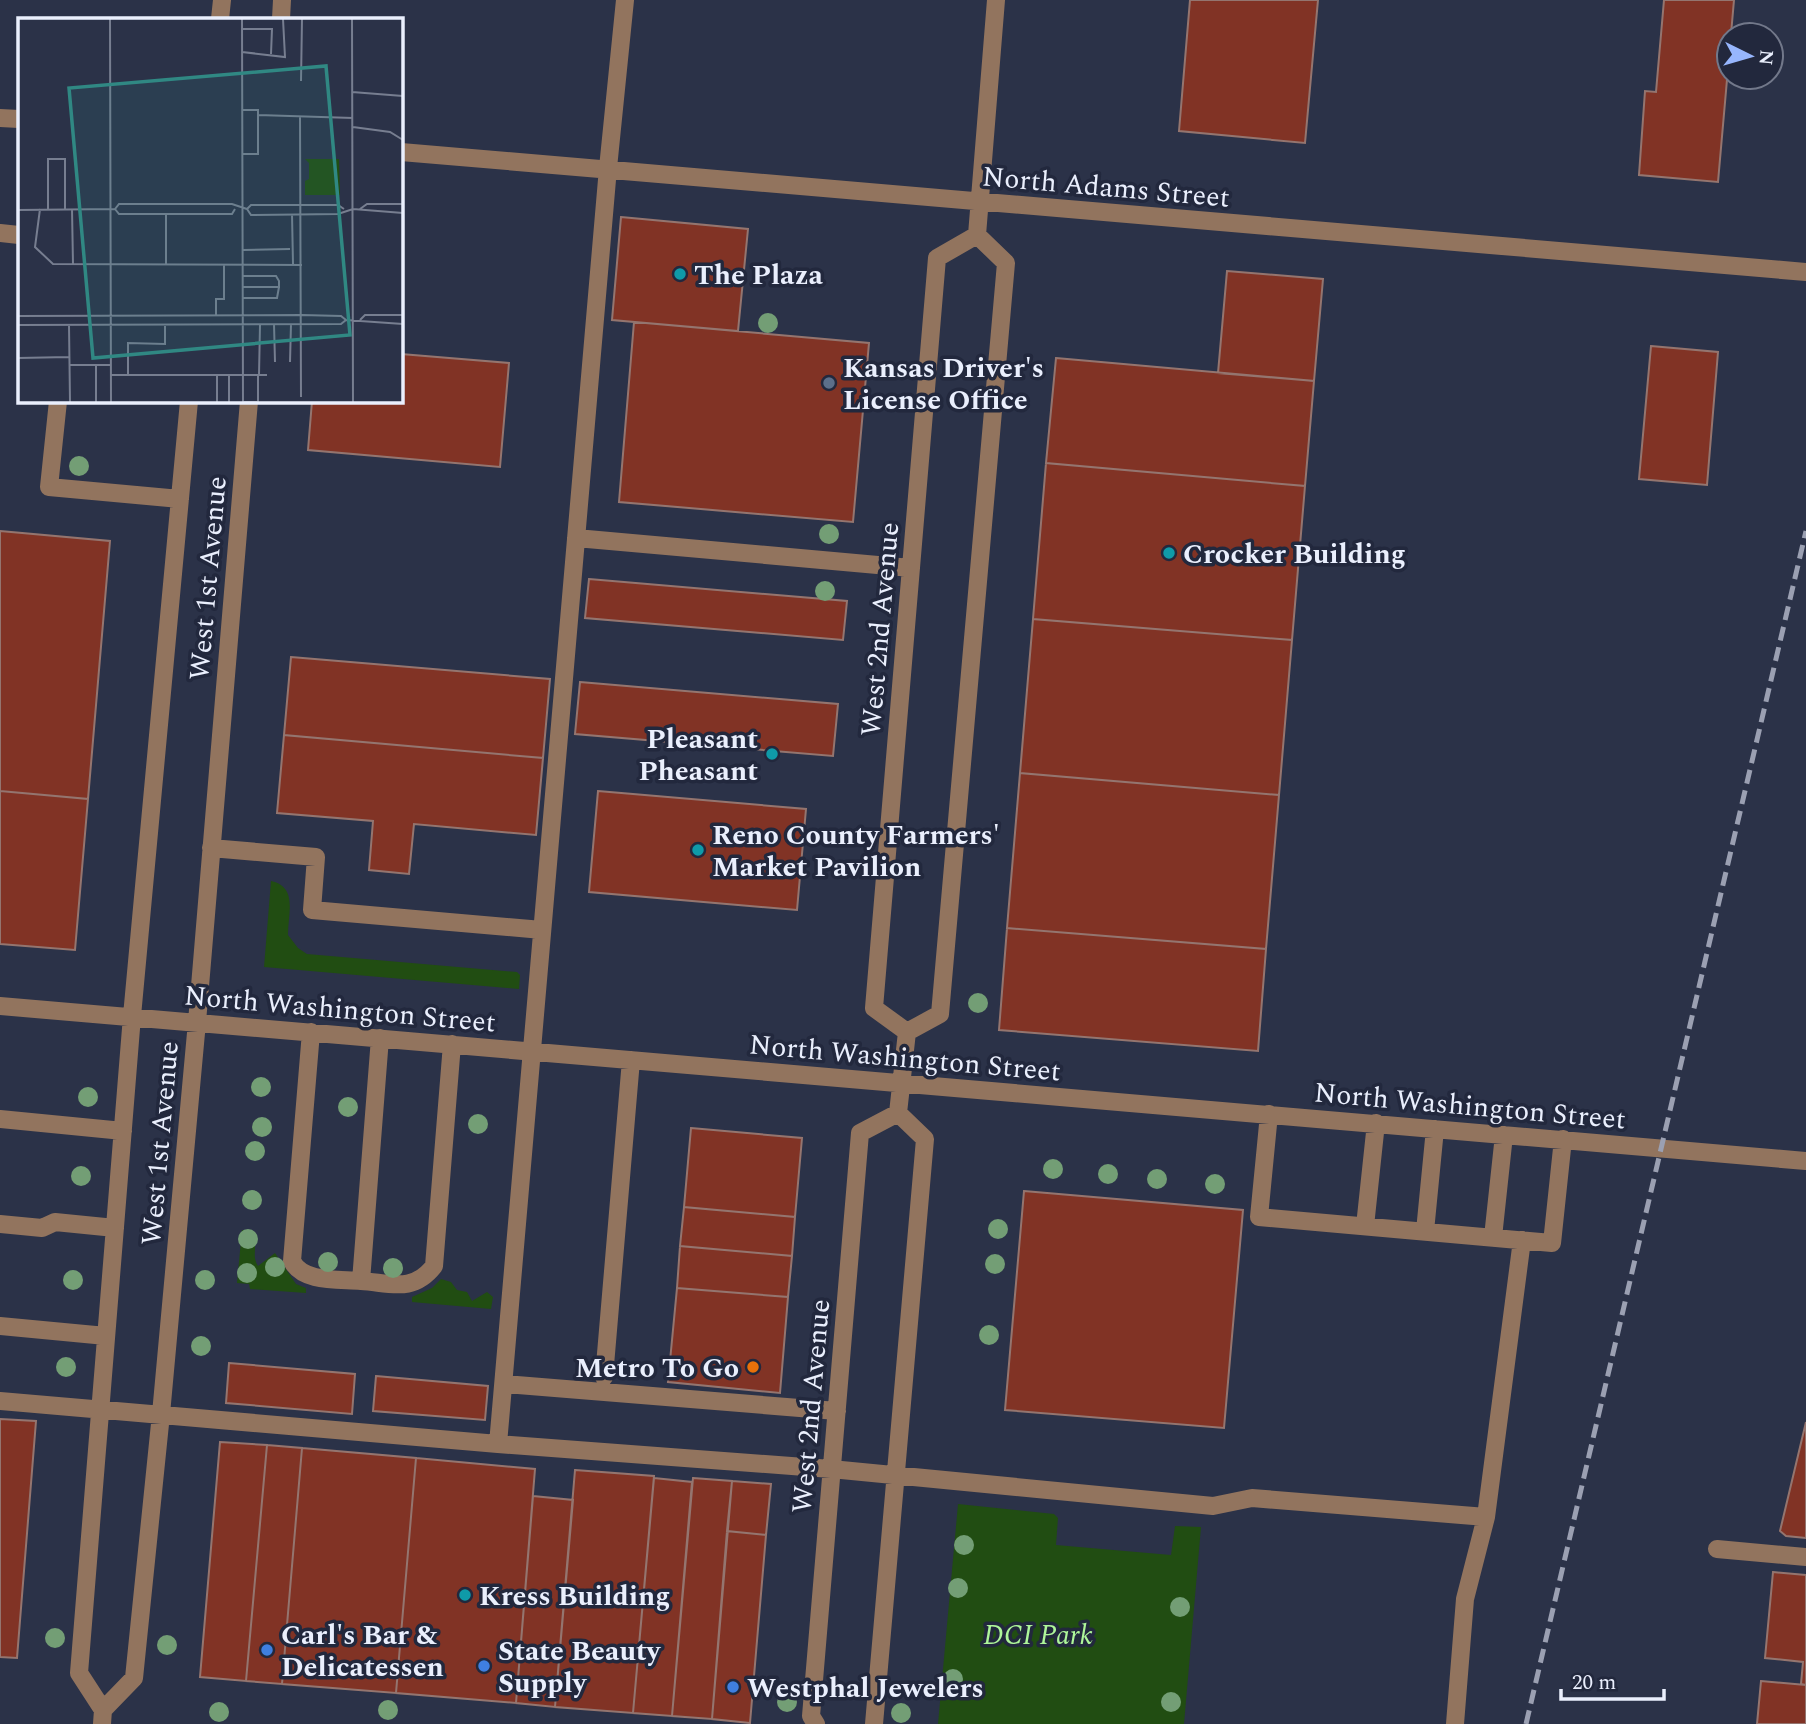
<svg xmlns="http://www.w3.org/2000/svg" width="1806" height="1724" font-family="Spectral,serif">
<style>
.green{fill:#214d12}
.building{fill:#813325;stroke:#94756f;stroke-width:2}
.lines{fill:none;stroke-linecap:round;stroke-linejoin:round}
.minor{stroke:#92745e;stroke-width:18}
.rail{stroke:#9ba0b2;stroke-width:5;stroke-dasharray:14 7;stroke-linecap:butt}
.tree{fill:#739e75}
.culture-dot{fill:#0f9aa8;stroke:#22283d;stroke-width:2.5}
.service-dot{fill:#5c6f8a;stroke:#22283d;stroke-width:2.5}
.food-dot{fill:#e8710a;stroke:#22283d;stroke-width:2.5}
.shop-dot{fill:#3f7fe0;stroke:#22283d;stroke-width:2.5}
.labels{text-anchor:middle;stroke-width:7;stroke-linejoin:round;paint-order:stroke}
.street-label{font-size:28px;fill:#eaeffd;stroke:#22283d}
.poi-label{font-size:28px;font-weight:bold;fill:#eaeffd;stroke:#22283d;text-anchor:start}
.park-label{font-size:28px;font-style:italic;fill:#aef69a;stroke:#22283d}
.inset-road{fill:none;stroke:#777e90;stroke-width:2}
.view{fill:#308883;fill-opacity:0.15;stroke:#308883;stroke-width:3.5}
.inset-edge{fill:none;stroke:#eaeffd;stroke-width:3.5}
</style>
<rect width="100%" height="100%" fill="#2b3248"/>
<path class="green" d="M271,881C298,887 288,913 288,935L298,948L307,954L517,972L520,975L519,989L264,967Z
M242,1230L249,1231C261,1247 250,1253 258,1266L275,1253L296,1284L306,1288V1293L250,1289L249,1284L237,1283Z
M441,1279L451,1282L457,1290L467,1292L472,1301L487,1292L493,1297L491,1309L412,1302V1297L432,1288Z
M958,1504L1054,1514L1058,1518L1056,1545L1171,1555L1175,1526L1201,1527L1184,1724H938Z"/>
<path class="building" d="M1190,0H1318L1305,143L1179,131Z
M1664,0H1734L1718,182L1639,175L1645,91L1656,92Z
M621,217L748,229L738,331L612,320Z
M1227,271L1323,279L1314,381L1218,373Z
M634,322L869,343L853,522L619,502Z
M1651,346L1718,352L1707,485L1639,479Z
M401,354L509,363L500,467L308,450L312,401H401Z
M1056,358L1314,381L1305,486L1046,463Z
M1046,463L1305,486L1292,640L1033,619Z
M0,531L110,541L88,799L0,791Z
M589,579L847,601L843,640L585,618Z
M1033,619L1292,640L1279,795L1020,773Z
M291,657L550,679L543,758L284,735Z
M580,682L838,704L833,756L575,734Z
M284,735L543,758L536,835L414,824L409,874L369,870L373,821L277,813Z
M1020,773L1279,795L1266,949L1007,928Z
M0,791L88,799L75,950L0,944Z
M598,791L806,809L797,910L589,892Z
M1007,928L1266,949L1258,1051L999,1030Z
M691,1128L802,1138L795,1217L684,1207Z
M1024,1191L1243,1210L1224,1428L1005,1410Z
M684,1207L795,1217L792,1256L680,1246Z
M680,1246L792,1256L788,1297L677,1288Z
M677,1288L788,1297L780,1393L668,1382Z
M229,1363L355,1374L352,1414L226,1403Z
M376,1376L488,1386L485,1420L373,1411Z
M0,1419L36,1421L17,1658L0,1657Z
M1806,1422V1538L1786,1536L1780,1531Z
M220,1442L267,1445L246,1681L200,1677Z
M267,1445L302,1448L282,1684L246,1681Z
M302,1448L416,1458L396,1693L282,1684Z
M416,1458L535,1469L516,1703L396,1693Z
M575,1470L654,1476L633,1713L555,1707Z
M654,1478L692,1482L672,1716L633,1713Z
M693,1478L732,1481L712,1719L672,1716Z
M732,1481L771,1484L766,1535L727,1531Z
M533,1496L573,1500L555,1707L516,1703Z
M727,1531L766,1535L750,1723L712,1719Z
M1773,1572L1806,1575V1685L1801,1684L1803,1662L1765,1658Z
M1761,1681L1806,1685V1724H1757Z"/>
<g class="lines">
<path class="minor" d="M220,19L222,0
M281,19L282,0
M0,118L19,119
M401,152L1806,272
M0,233L19,235
M977,235L996,0
M58,401L49,487L180,499
M576,538L911,568
M211,848L316,857L312,910L542,930
M0,1006L1806,1161
M311,1032L292,1261C303,1283 339,1279 361,1281
M907,1032L874,1008L937,258L977,235
M907,1032L940,1014L1006,263L977,235
M380,1038L361,1281C391,1283 413,1293 434,1266L452,1044
M898,1113L907,1032
M1269,1114L1259,1217L1552,1243L1563,1139
M0,1119L123,1131
M0,1224L42,1228L55,1222L115,1228
M1365,1226L1376,1123
M1425,1231L1435,1129
M1493,1237L1504,1135
M0,1326L106,1336
M604,1377L631,1060
M504,1384L837,1411
M0,1401L498,1444L831,1469L1213,1506L1252,1498L1486,1517
M498,1444L608,168L625,0
M1717,1549L1806,1557
M103,1710L134,1678L161,1414L197,1022L249,401
M102,1724L103,1710L79,1673L132,1016L189,401
M816,1724L811,1716L860,1133L898,1113
M874,1724L925,1139L898,1113
M1455,1724L1465,1599L1486,1517L1522,1240"/>
<path class="rail" d="M1526,1724L1806,531"/>
</g>
<g class="tree">
<circle cx="768" cy="323" r="10"/>
<circle cx="79" cy="466" r="10"/>
<circle cx="829" cy="534" r="10"/>
<circle cx="825" cy="591" r="10"/>
<circle cx="978" cy="1003" r="10"/>
<circle cx="261" cy="1087" r="10"/>
<circle cx="88" cy="1097" r="10"/>
<circle cx="348" cy="1107" r="10"/>
<circle cx="478" cy="1124" r="10"/>
<circle cx="262" cy="1127" r="10"/>
<circle cx="255" cy="1151" r="10"/>
<circle cx="1053" cy="1169" r="10"/>
<circle cx="1108" cy="1174" r="10"/>
<circle cx="81" cy="1176" r="10"/>
<circle cx="1157" cy="1179" r="10"/>
<circle cx="1215" cy="1184" r="10"/>
<circle cx="252" cy="1200" r="10"/>
<circle cx="998" cy="1229" r="10"/>
<circle cx="248" cy="1239" r="10"/>
<circle cx="328" cy="1262" r="10"/>
<circle cx="995" cy="1264" r="10"/>
<circle cx="275" cy="1267" r="10"/>
<circle cx="393" cy="1268" r="10"/>
<circle cx="247" cy="1273" r="10"/>
<circle cx="73" cy="1280" r="10"/>
<circle cx="205" cy="1280" r="10"/>
<circle cx="989" cy="1335" r="10"/>
<circle cx="201" cy="1346" r="10"/>
<circle cx="66" cy="1367" r="10"/>
<circle cx="964" cy="1545" r="10"/>
<circle cx="958" cy="1588" r="10"/>
<circle cx="1180" cy="1607" r="10"/>
<circle cx="55" cy="1638" r="10"/>
<circle cx="167" cy="1645" r="10"/>
<circle cx="953" cy="1679" r="10"/>
<circle cx="787" cy="1702" r="10"/>
<circle cx="1171" cy="1702" r="10"/>
<circle cx="388" cy="1710" r="10"/>
<circle cx="219" cy="1712" r="10"/>
<circle cx="901" cy="1713" r="10"/>
</g>
<g class="culture-dot">
<circle cx="680" cy="274" r="7"/>
<circle cx="1169" cy="553" r="7"/>
<circle cx="772" cy="754" r="7"/>
<circle cx="698" cy="850" r="7"/>
<circle cx="465" cy="1595" r="7"/>
</g>
<circle class="service-dot" cx="829" cy="383" r="7"/>
<circle class="food-dot" cx="753" cy="1367" r="7"/>
<g class="shop-dot">
<circle cx="267" cy="1650" r="7"/>
<circle cx="484" cy="1666" r="7"/>
<circle cx="733" cy="1687" r="7"/>
</g>
<g class="labels">
<g class="street-label">
<text transform="translate(1106 186) rotate(5)" y="10">North Adams Street</text>
<text transform="translate(207 578) rotate(-85)" y="10">West 1st Avenue</text>
<text transform="translate(879 629) rotate(-85)" y="10">West 2nd Avenue</text>
<text transform="translate(340 1008) rotate(5)" y="10">North Washington Street</text>
<text transform="translate(905 1057) rotate(5)" y="10">North Washington Street</text>
<text transform="translate(1470 1105) rotate(5)" y="10">North Washington Street</text>
<text transform="translate(159 1143) rotate(-85)" y="10">West 1st Avenue</text>
<text transform="translate(810 1406) rotate(-85)" y="10">West 2nd Avenue</text>
</g>
<g class="poi-label">
<text x="694" y="284">The Plaza</text>
<text x="843" y="377">Kansas Driver's<tspan x="843" dy="32">License Office</tspan></text>
<text x="1183" y="563">Crocker Building</text>
<text x="758" y="748" text-anchor="end">Pleasant<tspan x="758" dy="32">Pheasant</tspan></text>
<text x="712" y="844">Reno County Farmers'<tspan x="712" dy="32">Market Pavilion</tspan></text>
<text x="739" y="1377" text-anchor="end">Metro To Go</text>
<text x="479" y="1605">Kress Building</text>
<text x="281" y="1644">Carl's Bar &amp;<tspan x="281" dy="32">Delicatessen</tspan></text>
<text x="498" y="1660">State Beauty<tspan x="498" dy="32">Supply</tspan></text>
<text x="747" y="1697">Westphal Jewelers</text>
</g>
<g class="park-label">
<text x="1038" y="1644">DCI Park</text>
</g>
</g>
<g transform="translate(18 18)">
<rect width="385" height="385" fill="#2b3248"/>
<path d="M287,141H321L322,177H287V163L291,161V145Z" fill="#214d12"/>
<path class="inset-road" d="M92,1L93,384M224,1L225,384M334,1L335,384M224,11H254L253,36M224,34L267,39L265,1M283,63L284,1M334,74L385,78M224,92H240V136H224M240,97L335,100M282,98L283,379M335,109L372,114L385,122M22,191L17,229L35,246L284,247M30,191V141H47V191M54,191L55,246M97,191L101,196H214L217,191M229,191L233,197L320,196L335,191L385,195M342,191L349,186H385M0,192L97,191L101,186H214L229,191L233,187H320L326,191M274,196L275,246M225,232L272,231M148,247V196M225,258H258L261,263V269H225M225,280H259L261,269M198,297V281H206V247M0,298L284,297L323,298L328,302M342,302L347,297H385M256,306L257,344M0,307L323,306L328,302L385,306M51,307L52,384M0,340L51,339M272,344L273,306M51,347H92M78,347V384M92,357H249M199,357V384M241,357L242,307M110,358V325L147,326V306M211,384V357M225,384H240V357"/>
<path class="view" d="M308,48L332,317L75,340L51,70Z"/>
<rect width="385" height="385" class="inset-edge"/>
</g>
<g transform="translate(1750 56) rotate(95)"><circle r="33" fill="#22283d" stroke="#72788a" stroke-width="2"/>
<path d="M0-5L12 26L0 18L-12 26Z" fill="#97b6fd"/>
<text y="-10" font-size="19" font-weight="bold" text-anchor="middle" fill="#eaeffd">N</text>
</g>
<path d="M1561 1689v10h103v-10" fill="none" stroke="#eaeffd" stroke-width="3.5"/>
<text x="1572" y="1689" font-size="21" fill="#eaeffd" stroke="#22283d" stroke-width="5" paint-order="stroke">20 m</text>
</svg>
